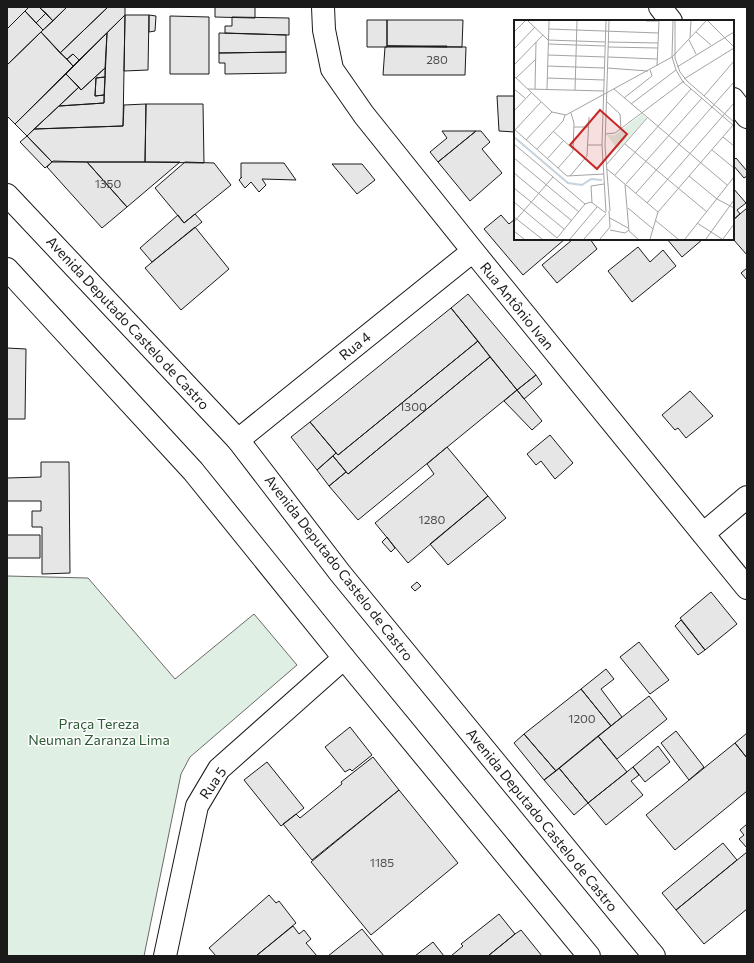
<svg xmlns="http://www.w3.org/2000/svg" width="754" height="963" font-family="Commissioner,sans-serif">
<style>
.green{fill:#e0efe3;stroke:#6a6a6a}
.building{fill:#e6e6e6;stroke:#1a1a1a}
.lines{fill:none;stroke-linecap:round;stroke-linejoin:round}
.minor-casing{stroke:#1a1a1a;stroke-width:24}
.major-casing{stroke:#1a1a1a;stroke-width:24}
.minor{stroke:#fff;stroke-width:22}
.major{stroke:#fff;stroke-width:22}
.labels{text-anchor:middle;stroke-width:3;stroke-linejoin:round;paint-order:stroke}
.number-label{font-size:12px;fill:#4d4d4d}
.street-label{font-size:14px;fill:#1a1a1a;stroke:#fff}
.park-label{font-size:14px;fill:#2b5a34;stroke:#fff}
.inset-river{fill:none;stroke:#c6d2dc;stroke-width:2}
.inset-road{fill:none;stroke:#a3a3a3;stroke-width:1}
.view{fill:#c62828;fill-opacity:0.15;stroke:#c62828;stroke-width:2}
.inset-edge{fill:none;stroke:#1a1a1a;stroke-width:2}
</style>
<rect width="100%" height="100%" fill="#fff"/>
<path class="green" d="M7,576L88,578L175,679L254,614L297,665L190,757L181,774L144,956H7Z"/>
<path class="building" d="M7,7H29L7,29Z
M29,7H39L46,13L36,23L25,11Z
M39,7H67L53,21Z
M67,7H108L60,53L41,32Z
M108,7H125V15L79,60L73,54L67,59L60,53Z
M215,7H255V18L215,17Z
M25,11L43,30L7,65V29Z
M46,13L53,21L43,30L36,23Z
M125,15H149L148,70L124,71Z
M125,15L123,126L34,129L59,106L104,103L107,33Z
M149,15L156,16L155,31L149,32Z
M170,16L209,17V74H170Z
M232,17L289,18V35L225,33V26H232Z
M367,20H387V47H367Z
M387,20H463L462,47L387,46Z
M41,32L73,66L15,124L7,116V65Z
M107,33L105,68L81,90L66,74Z
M219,33L286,35V52L219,53Z
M387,46H447V47Z
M385,47H466L465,75H383Z
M286,52V73L225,74V63H219V53Z
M73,54L79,60L73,66L67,59Z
M105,68V77L96,78L95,96L104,95V103L59,106L79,87L81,90Z
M66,74L79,87L27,136L15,124Z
M105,77L104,95L95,96L96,78Z
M497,96H515V132L499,131Z
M146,104L145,162H52L27,136L34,129L123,126L124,105Z
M146,104H203L204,163L145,162Z
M442,131H476L438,162L430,152L447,138Z
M476,131H481L490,142L482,149L502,173L470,201L438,162Z
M27,136L52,162L45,168L20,142Z
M736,158L747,171V176L744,178L733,165V161Z
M53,161L87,162L127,207L102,228L47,167Z
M87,162H180L127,207Z
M185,162L214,163L231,185L184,223L155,188Z
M241,163H284L296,180L262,179L266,185L259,192L251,182L245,188L239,180L242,177L241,178Z
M332,164H362L375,180L357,194Z
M733,188L746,203L737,210L740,214L733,220Z
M747,208V255L733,239V220Z
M195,214L202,222L152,262L140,248L178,215L184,223Z
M501,215L509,224L515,219V239H565L523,275L484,229Z
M195,227L229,269L181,310L145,268Z
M571,239H590L597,249L557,283L542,265L572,240Z
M667,239H703L682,257Z
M638,247L650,262L663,250L676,266L632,302L608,271Z
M747,268V280L741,273Z
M468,294L536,375L517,390L451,308Z
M451,308L478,341L338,455L310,422Z
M478,341L490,357L348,474L333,456L336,453L338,455Z
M7,348L26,349L25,419H7Z
M490,357L517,390L358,520L329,486L346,472L348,474Z
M536,375L542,384L524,399L517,390Z
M517,390L542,421L532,430L504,401Z
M690,391L713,416L686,438L678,428L675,430L662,415Z
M310,422L336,453L317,470L291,437Z
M550,435L573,463L555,479L541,461L536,465L527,454Z
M447,447L488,496L408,563L375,523L434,474L427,464Z
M333,456L346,472L329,486L317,470Z
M41,462H69L70,573L42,574V527H32V511H41V501H7V478L41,477Z
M488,496L506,518L448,565L430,544Z
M7,535H40V558H7Z
M387,537L395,548L391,552L382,542Z
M417,582L421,586L415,591L411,587Z
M711,592L737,624L705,650L680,618Z
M681,620L705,650L698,655L675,626Z
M639,642L669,680L650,694L620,657Z
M606,669L614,679L601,689L622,717L611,726L581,689Z
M581,689L611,726L556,771L524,734Z
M649,696L667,719L617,759L598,736Z
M350,727L372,755L352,771L350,769L345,772L325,747Z
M676,731L704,767L689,780L661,743Z
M747,733V758L735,743Z
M524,734L556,771L544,780L514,743Z
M598,736L627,772L588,803L559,768Z
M735,743L747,758V791L675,850L646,815Z
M658,746L670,762L645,782L633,767Z
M373,757L399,790L312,860L283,824L296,814L300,818L342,784L341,782Z
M267,762L304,808L281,826L244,780Z
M633,767L639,775L631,781L643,795L606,825L588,803Z
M559,768L588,803L574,815L544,780Z
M399,790L458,863L371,935L311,862Z
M747,824V848L739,839L744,835L740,830Z
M723,843L737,860L676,910L662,893Z
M747,852V909L704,944L676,910Z
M269,895L276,903L279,901L296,923L256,956H216L209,948Z
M499,914L515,934L488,956H451L463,946L461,944Z
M293,926L299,934L304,930L311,939L306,943L317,956H256Z
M362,929L384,956H328Z
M521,930L542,956H488L515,934Z
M433,942L444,956H415Z"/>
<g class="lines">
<g class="minor-casing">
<path id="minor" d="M323,7L324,30L332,69L364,115L473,251L747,588
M660,7L671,21
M733,99L747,117
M238,440L473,251
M703,534L747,497
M165,956L197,806L219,769L344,658"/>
</g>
<g class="major-casing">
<path id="major" d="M7,195L238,440L340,573L654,956
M7,269L193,471L344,658L589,956"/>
</g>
<use href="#minor" class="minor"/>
<use href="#major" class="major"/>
</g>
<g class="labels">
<g class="number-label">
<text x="437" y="64">280</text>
<text x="108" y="188">1350</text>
<text x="413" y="411">1300</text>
<text x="432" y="524">1280</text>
<text x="582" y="723">1200</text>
<text x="382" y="867">1185</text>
</g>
<g class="street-label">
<text transform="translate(517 306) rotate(51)" y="5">Rua Antônio Ivan</text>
<text transform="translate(128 323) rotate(47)" y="5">Avenida Deputado Castelo de Castro</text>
<text transform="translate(355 346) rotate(-39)" y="5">Rua 4</text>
<text transform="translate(339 568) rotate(52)" y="5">Avenida Deputado Castelo de Castro</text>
<text transform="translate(213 783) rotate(-55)" y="5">Rua 5</text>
<text transform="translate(542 820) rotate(51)" y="5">Avenida Deputado Castelo de Castro</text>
</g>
<g class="park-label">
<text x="99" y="729">Praça Tereza<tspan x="99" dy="16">Neuman Zaranza Lima</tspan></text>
</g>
</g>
<g transform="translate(514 20)">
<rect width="220" height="220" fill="#fff"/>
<path d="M128,94L132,98L104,130L93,115H101Z" fill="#e0efe3"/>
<path class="inset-river" d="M0,117L54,163L68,165L77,159L88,160"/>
<path class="inset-road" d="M14,1L34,20L91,22M92,1L88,125L92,192M95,1L91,126L96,191M132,1H145M159,1L158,37L162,50L169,62L219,105M161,1V38L166,52L173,61L220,102M194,1L220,27M35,9L144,13M0,12L11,1M182,12L197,25M176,18L177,1M175,20L182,34M94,22L144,23M34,24L91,26M94,27L144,28M0,29L21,7M34,35L91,37M94,37L143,39M0,45L29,15M33,46L90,48M143,46L145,1M163,47L220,12M93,48L134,51M0,56L38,92L52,95L158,37L192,1M2,58L22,39M33,58L90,60M170,59L220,28M0,69L11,78M14,69L90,71M21,69L22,22M33,69L35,1M100,69L213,165M61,70L63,1M190,76L220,41M110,78L138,56L136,50M93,82L106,94L107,109M117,84L162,50M0,91L17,73M60,107H74M0,109L53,156L90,154M1,110L27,82M39,111L59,129M91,114L101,113L170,61M209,117L220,126M12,120L38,92M0,124L71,184M111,124L193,192M74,125H88M23,129L49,101L51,95M198,130L220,148M0,138L65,192M33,139L50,120M93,144L133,98M44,148L59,131L60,103L57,93M93,149L144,192M0,153L58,201M101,155L177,69M56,156L73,136L75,97M175,156L203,179L220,188M0,168L50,209M122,173L220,62M0,182L43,218M78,183L77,166L90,164M133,183L220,83M71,184L77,182L92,193M114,188L139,209M0,197L28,219M96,198L114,208M141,200L164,219M0,202L39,157M183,203L208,219M96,210L111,213L115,210M0,211L10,219M43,218L71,184M56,219L83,187M70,219L92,194M86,219L96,207L95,191M124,219L115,211L111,165L188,78M136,219L144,192L220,104M171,219L220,157M192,219L220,180M209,219L220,204"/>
<path class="view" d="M86,90L113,114L83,149L56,125Z"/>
<rect width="220" height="220" class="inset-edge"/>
</g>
<rect width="754" height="963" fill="none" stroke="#1a1a1a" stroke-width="16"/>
</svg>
